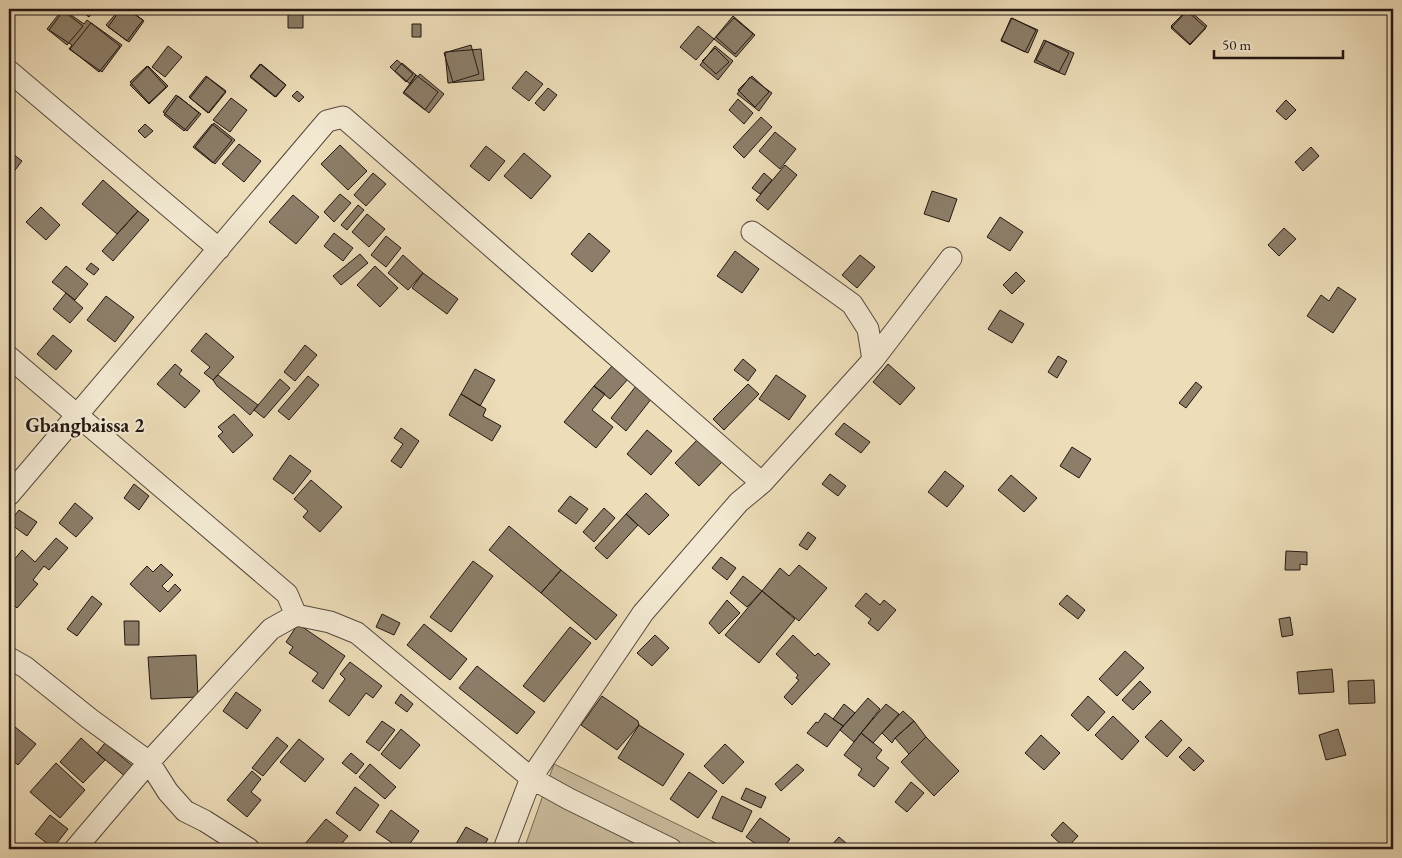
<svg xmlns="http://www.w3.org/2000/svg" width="1402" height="858" font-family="'EB Garamond',serif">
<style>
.green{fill:#cabb9d;stroke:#766958}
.building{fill:#8c7e69;stroke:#221712}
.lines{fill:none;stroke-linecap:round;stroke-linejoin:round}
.minor-casing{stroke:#55483c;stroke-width:23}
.minor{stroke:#f3e9d2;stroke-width:21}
.labels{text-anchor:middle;stroke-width:4.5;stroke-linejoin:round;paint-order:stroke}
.neighbourhood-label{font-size:20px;font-weight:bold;fill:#221712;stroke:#f3e9d2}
</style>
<rect width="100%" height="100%" fill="#edddb9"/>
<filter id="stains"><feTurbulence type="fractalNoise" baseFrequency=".004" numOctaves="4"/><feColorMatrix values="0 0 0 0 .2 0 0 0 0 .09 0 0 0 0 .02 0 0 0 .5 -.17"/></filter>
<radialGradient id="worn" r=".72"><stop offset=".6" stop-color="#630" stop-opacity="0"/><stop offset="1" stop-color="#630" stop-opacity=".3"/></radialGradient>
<path class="green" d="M554,764L728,849H524Z"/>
<path class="building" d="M28,9H41L36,15Z
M78,9H95L89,17Z
M120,9H128L143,20L127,41L106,25Z
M121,9H127L144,21L129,42L108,27Z
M1188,9L1207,26L1190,44L1171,26Z
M62,10L83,26L67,45L47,29Z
M64,10L84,24L87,20L122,45L102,72L69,49L72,45L49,30Z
M1187,11L1206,28L1190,45L1171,28Z
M288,13H303V28H288Z
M733,16L755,35L736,57L714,39Z
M734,18L753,34L735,54L716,37Z
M1011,18L1038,30L1028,53L1001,41Z
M1012,18L1036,30L1025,52L1001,40Z
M91,23L120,46L99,72L70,49Z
M412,24H421V37H412Z
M698,26L714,39L696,60L680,47Z
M1044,40L1074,53L1065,75L1034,62Z
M1046,41L1069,53L1059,72L1036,60Z
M471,45L479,74L453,82L444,53Z
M168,46L182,57L165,77L152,67Z
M715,46L733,61L718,80L700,65Z
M715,48L729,62L716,74L702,61Z
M481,49L484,80L448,83L445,52Z
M397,60L413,74L406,82L390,67Z
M402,63L416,75L410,84L395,71Z
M260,64L286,85L276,97L250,76Z
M261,64L286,85L275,97L250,77Z
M147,66L166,87L149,103L130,82Z
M148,66L168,86L149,104L130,85Z
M526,71L543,84L529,101L512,88Z
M420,74L444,94L429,113L404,92Z
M416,75L438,92L425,110L403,93Z
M206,76L226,91L208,113L189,97Z
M752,76L769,92L755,107L738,90Z
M207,77L226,92L209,113L190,98Z
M750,77L772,93L759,111L737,94Z
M548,88L557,95L544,111L535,103Z
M297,91L304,97L299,102L292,96Z
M176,95L201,114L187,131L163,112Z
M178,96L199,113L184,131L164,115Z
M231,98L247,110L230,132L213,120Z
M738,99L753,113L744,124L729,110Z
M1286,100L1296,110L1286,120L1276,111Z
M761,117L772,127L744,158L733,147Z
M214,123L235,140L215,164L195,147Z
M145,124L153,131L145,138L138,131Z
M212,124L232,140L213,163L193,147Z
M775,132L796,149L780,169L759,151Z
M239,144L261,161L244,182L222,164Z
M340,145L367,171L348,190L321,164Z
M486,146L505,161L489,181L470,166Z
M1311,147L1319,156L1303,171L1295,162Z
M9,151L22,161L9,178Z
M524,153L551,176L531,199L504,176Z
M785,165L797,175L768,210L756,200Z
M373,173L386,184L366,206L354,195Z
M764,173L772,180L760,194L752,188Z
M103,180L138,211L117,234L82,204Z
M932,191L957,199L949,222L924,214Z
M340,194L351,203L334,222L324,212Z
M293,195L319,217L296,244L269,222Z
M358,205L364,210L347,230L341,225Z
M41,207L60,225L46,240L26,222Z
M138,211L149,220L113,261L102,251Z
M367,214L385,229L369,247L352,232Z
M1000,217L1023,232L1010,251L987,237Z
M1284,228L1296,239L1279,256L1268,245Z
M334,233L353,248L343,261L324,246Z
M589,233L610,251L592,272L571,254Z
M386,236L401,248L386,267L371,255Z
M735,251L759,269L742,293L717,276Z
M360,254L368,263L341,285L333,276Z
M403,255L423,273L408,290L388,273Z
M860,255L875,267L857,288L842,275Z
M91,263L99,269L94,275L86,269Z
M66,266L88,284L75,300L52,282Z
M375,266L398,288L380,307L357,285Z
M1016,272L1025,281L1012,294L1003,285Z
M423,273L458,299L447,314L412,288Z
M1338,287L1356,299L1333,333L1307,316L1321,295L1329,301Z
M66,293L83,308L70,323L53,309Z
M106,296L134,317L115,342L87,320Z
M1000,310L1024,324L1012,343L988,329Z
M206,333L234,357L213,380L204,373L210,367L191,351Z
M53,335L72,351L56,370L37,354Z
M305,345L317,355L295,381L284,372Z
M1058,356L1067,361L1057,378L1048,372Z
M743,359L756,370L748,381L734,370Z
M175,364L182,370L179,374L200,391L185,408L157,384Z
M888,364L915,388L900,405L873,382Z
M613,365L629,378L610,399L594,386Z
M475,369L495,380L480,406L461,394Z
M218,375L258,405L250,415L217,386L213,380Z
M776,375L806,396L789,420L759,399Z
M308,376L319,385L289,420L278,411Z
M280,379L290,388L264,418L254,410Z
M1196,382L1202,387L1186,408L1179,403Z
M748,384L759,394L724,430L713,419Z
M594,386L605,394L592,410L613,427L596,448L564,422Z
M636,386L652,398L626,431L611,418Z
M461,394L486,409L483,416L501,426L492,441L449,415Z
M234,414L253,435L233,453L218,436L223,432L218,427Z
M844,423L870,442L861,453L835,434Z
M401,428L419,441L401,468L391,461L403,444L394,438Z
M647,430L672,451L651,475L627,454Z
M698,439L722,462L699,486L675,463Z
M1072,447L1091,459L1079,478L1060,466Z
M290,455L311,471L293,494L273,479Z
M945,471L964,486L947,507L928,492Z
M830,474L846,486L838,496L822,484Z
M1011,475L1037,498L1024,512L998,490Z
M311,480L342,507L320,532L303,517L308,511L294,499Z
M134,484L149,496L139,510L124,498Z
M646,493L669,515L649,535L626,514Z
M570,496L588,509L576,524L558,511Z
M75,503L93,518L76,537L59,523Z
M604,508L615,518L594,542L583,532Z
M19,510L37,522L27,536L9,523Z
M626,514L638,525L607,559L595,548Z
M509,526L561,570L541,593L489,550Z
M808,532L816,538L807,550L799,545Z
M56,538L68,548L49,570L44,566L33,580L38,584L17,608L9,601V556L14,560L22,550L35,562Z
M1286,551L1307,552V565L1300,564V570H1285Z
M721,557L736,568L727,580L712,568Z
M473,561L493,576L451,632L430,617Z
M161,564L173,575L162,586L168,592L175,584L181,590L160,612L130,584L147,566L153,572Z
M799,565L827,588L799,621L762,591L780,568L789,576Z
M561,570L617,615L596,640L541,593Z
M743,576L762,591L747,607L730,593Z
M762,591L795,619L759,663L725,635Z
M866,593L880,605L884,600L896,610L878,631L868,623L871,619L855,606Z
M1067,595L1085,610L1078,619L1059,604Z
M92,596L102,604L77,636L67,629Z
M727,600L740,613L719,634L709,623Z
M382,614L400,623L394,635L376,627Z
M1290,617L1293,635L1282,637L1279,619Z
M124,621H139V645H125Z
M298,624L345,656L323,689L312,681L318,673L289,653L293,647L286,642Z
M424,624L467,659L450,680L407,645Z
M570,627L591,643L544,702L523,686Z
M655,635L669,648L652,666L637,653Z
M793,635L815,656L818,653L830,664L792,705L784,697L799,680L796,678L798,675L776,654Z
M1125,651L1144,668L1117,696L1099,679Z
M196,655L198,697L151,699L148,657Z
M350,662L382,686L373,698L366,693L349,716L329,701L345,679L340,674Z
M477,666L535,712L517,734L459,688Z
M1332,669L1334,692L1299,694L1297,672Z
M1374,680L1375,703L1349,704L1348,681Z
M1140,681L1151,692L1133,710L1122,700Z
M236,692L261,710L247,729L223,711Z
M401,694L413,704L407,712L395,703Z
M602,696L638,721L639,725L617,750L581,725Z
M1088,696L1105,712L1088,731L1071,715Z
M868,698L880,709L854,742L840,730Z
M844,704L855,713L843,726L833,719Z
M886,704L899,714L873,743L861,733Z
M903,711L914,721L895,738L892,743L882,733Z
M825,713L843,726L827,747L807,733L816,722L818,723Z
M1113,716L1139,741L1122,760L1095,735Z
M1161,720L1182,740L1167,757L1145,737Z
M382,721L395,730L379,751L366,742Z
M914,721L926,737L909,754L895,738Z
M9,722L36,744L18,765L9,757Z
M639,725L684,754L663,786L618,758Z
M401,729L420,745L400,769L381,754Z
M1338,729L1346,755L1326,760L1319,735Z
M861,733L882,750L876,758L889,768L874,787L858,775L862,769L844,755Z
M1041,735L1060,753L1044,770L1025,753Z
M277,737L288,746L263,776L252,768Z
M926,737L959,771L934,796L901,762Z
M81,738L105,760L83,783L60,762Z
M299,739L324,759L305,782L280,762Z
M105,743L134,767L126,777L97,753Z
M725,744L744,762L723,784L704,766Z
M1189,747L1204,761L1194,771L1179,757Z
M351,753L364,764L356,774L342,763Z
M56,763L85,790L60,818L30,792Z
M370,764L396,787L385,799L359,777Z
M797,764L804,770L781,791L775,784Z
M252,771L261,779L251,792L261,800L247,817L227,800Z
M689,772L717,791L698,818L670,799Z
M911,782L924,793L907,812L895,802Z
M355,787L379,805L360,831L336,813Z
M746,788L766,797L761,808L741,799Z
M722,796L752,811L742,832L712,818Z
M391,810L419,831L406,849H401L376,832Z
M50,815L68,829L53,848L35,834Z
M760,818L790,839L783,849H763L746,837Z
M326,819L348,836L337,849H310L304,845Z
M1063,822L1078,836L1066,849L1051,835Z
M466,827L488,839L482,849H453Z
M839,837L853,849H828Z"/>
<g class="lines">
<g class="minor-casing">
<path id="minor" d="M9,71L219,249
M752,232L852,304L868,329L873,360
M9,357L287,594L296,615
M9,495L327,121L343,117L762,483
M9,658L25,667L90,719L149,762L168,792L185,811L205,821L249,849
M75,849L149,762L271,629L296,615L330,622L357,633L531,778L569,799L671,849
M504,849L531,778L643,613L739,502L762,483L873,360L951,258"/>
</g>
<use href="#minor" class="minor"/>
</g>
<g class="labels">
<g class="neighbourhood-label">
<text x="85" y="432">Gbangbaissa 2</text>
</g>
</g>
<rect width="1402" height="858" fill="none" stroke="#edddb9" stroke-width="30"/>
<rect x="10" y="10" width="1382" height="838" fill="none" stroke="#221712" stroke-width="2.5"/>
<rect x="15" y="15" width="1372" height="828" fill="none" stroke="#221712"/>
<path d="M1214 50v8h129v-8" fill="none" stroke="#221712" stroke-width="2.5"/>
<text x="1222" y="50" font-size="15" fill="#221712" stroke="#f3e9d2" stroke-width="4" paint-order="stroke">50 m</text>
<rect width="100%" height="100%" filter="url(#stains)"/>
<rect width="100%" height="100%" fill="url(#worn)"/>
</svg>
